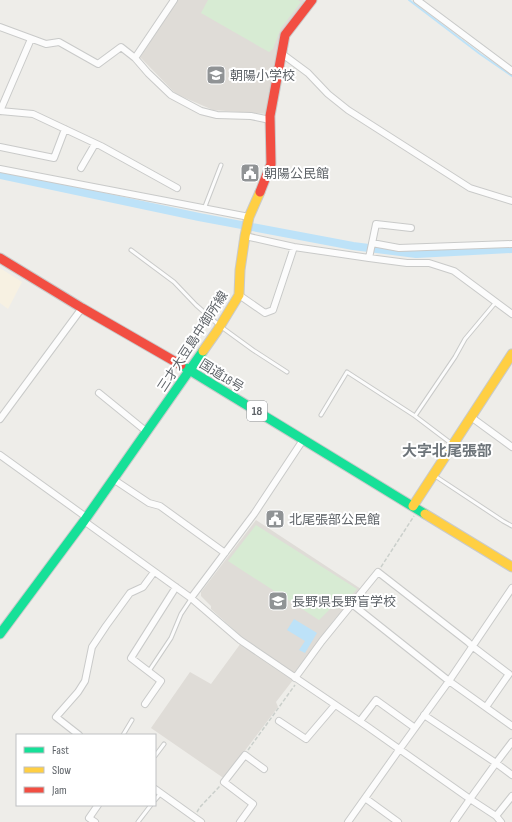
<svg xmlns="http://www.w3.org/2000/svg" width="512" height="822" font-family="'Sofia Sans Condensed','Noto Sans JP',sans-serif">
	<rect width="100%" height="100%" fill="#eeede9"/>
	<path fill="#f7f1e2" d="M0,268L22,282L8,309L0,303Z"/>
	<path fill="#dfdcd7" d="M177,0H303L307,2L283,34L267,114L213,110L176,94L140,57Z
		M256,520L361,589L334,620L294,673L242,637L211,609V606L201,596V592Z
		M241,643L293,680L276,702L278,707L225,777H222L151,728L190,672L211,684Z"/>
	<path fill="#d7ebd3" d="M208,0H298L301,2L281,28L273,49L269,52L201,13Z
		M256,525L357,589L340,608L330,609L319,620L228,561Z"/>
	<path fill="#bde2f8" d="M294,619L317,633L305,653L299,650L305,641L287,630Z"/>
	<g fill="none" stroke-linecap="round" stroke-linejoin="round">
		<path stroke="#bde2f8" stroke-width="2" d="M409,0L480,54L512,76"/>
		<path stroke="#bde2f8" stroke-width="8" d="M0,175L199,217L353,246L416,254L512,249"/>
		<g stroke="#c9cac9" stroke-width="5">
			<path id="lane" d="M204,209L221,165
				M131,250L174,282L196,305L220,326L253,350L287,372
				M321,415L347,372L415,416
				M452,444L415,416L455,357L465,339L496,302
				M435,476L503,521L512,526
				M149,671L171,638L181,614L191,599
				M123,735L132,720
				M155,756L164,744
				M155,800L161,793
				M138,822L151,805"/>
		</g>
		<g stroke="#c9cac9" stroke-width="8">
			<path id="street" d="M417,0L512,71
				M0,27L46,44L59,42L98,64L121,47L135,58L174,0
				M281,53L308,73L328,94L348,110L470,188L512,201
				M135,58L148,73L171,95L201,111L217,115L251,116L270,120
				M0,111L33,114L101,146L177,188
				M0,111L31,39
				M0,147L54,158L65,129
				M81,168L95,144
				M0,169L249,217
				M245,236L294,247L369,258L407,263H429L454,271L512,314
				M372,243L399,248L512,244
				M369,258L376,224L411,228
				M239,295L265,313L273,310L294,247
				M99,393L147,432
				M471,417L512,447
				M0,419L82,308
				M0,455L86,517
				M113,479L149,503L160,506L225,553
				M84,521L191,598L240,640L368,727L470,799L496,763L512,775
				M191,598L254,514L303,440
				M352,604L449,681L512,726
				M295,678L322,641L378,572L468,642L472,646L509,674L486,707
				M145,704L161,681L131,658L176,587
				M424,715L496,763L512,742
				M279,721L306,739L335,705
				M360,721L376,700L415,728
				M79,735L56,717L78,692L85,681L92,647L106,626L130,593L143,587L154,572
				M155,789L201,822
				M365,798L398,822
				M496,816L512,796
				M95,822L89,818L98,805
				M240,822L253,804L224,782L245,755L264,769
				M348,822L399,750L449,681L512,588
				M454,822L470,799L496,816L501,822"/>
		</g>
		<g stroke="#c9caca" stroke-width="11">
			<path id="fast" d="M181,365L425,514
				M0,634L84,521L203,351"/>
		</g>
		<g stroke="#c9caca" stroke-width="11">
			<path id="slow" d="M203,351L217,331L239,295L240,270L245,236L249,217L260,192
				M413,506L512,354
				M425,514L512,567"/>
		</g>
		<g stroke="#c9caca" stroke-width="11">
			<path id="jam" d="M260,192L271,164L270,116L285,35L312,0
				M0,258L82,308L181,365"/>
		</g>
		<path stroke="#cacfcb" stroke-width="1.5" stroke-dasharray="4 2" stroke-linecap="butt" d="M381,567L414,516
			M248,750L295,685
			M197,812L200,807L220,786"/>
		<use href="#lane" stroke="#fcfcfc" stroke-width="3"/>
		<use href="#street" stroke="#fcfcfc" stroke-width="6"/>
		<use href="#fast" stroke="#16e098" stroke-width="9"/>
		<use href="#slow" stroke="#ffcf43" stroke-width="9"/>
		<use href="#jam" stroke="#f24e42" stroke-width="9"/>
	</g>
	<defs>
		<g id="school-square" transform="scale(1)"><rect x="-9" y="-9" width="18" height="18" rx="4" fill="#909395" stroke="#fff"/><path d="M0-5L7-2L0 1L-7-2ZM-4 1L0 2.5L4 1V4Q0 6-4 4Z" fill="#fff"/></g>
		<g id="civic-square" transform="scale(1)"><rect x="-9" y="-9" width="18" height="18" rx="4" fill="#909395" stroke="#fff"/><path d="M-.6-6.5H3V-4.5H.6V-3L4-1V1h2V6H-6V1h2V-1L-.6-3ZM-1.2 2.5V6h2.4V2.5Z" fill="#fff"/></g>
	</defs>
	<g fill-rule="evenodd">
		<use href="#school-square" x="216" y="75"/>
		<use href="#civic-square" x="250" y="173"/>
		<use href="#civic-square" x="275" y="519"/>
		<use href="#school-square" x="278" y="601"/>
	</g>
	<g text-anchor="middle" stroke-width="4" stroke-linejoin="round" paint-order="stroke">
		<rect fill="#fff" stroke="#8e9295" stroke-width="1" x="247" y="401" width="20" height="20" rx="3"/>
		<g font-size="12" font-weight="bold" fill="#5e6368">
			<text x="257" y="415">18</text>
		</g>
		<g font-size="13" fill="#5e6368" stroke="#fff" text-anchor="start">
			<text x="230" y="80">朝陽小学校</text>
			<text x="264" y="178">朝陽公民館</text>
			<text x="289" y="524">北尾張部公民館</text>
			<text x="292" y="606">長野県長野盲学校</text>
		</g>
		<g font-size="13" fill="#5e6368" stroke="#fff">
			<text transform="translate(192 341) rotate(-57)" y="5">三才大豆島中御所線</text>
			<text transform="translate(222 375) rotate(32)" y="5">国道18号</text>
		</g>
		<g font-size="15" font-weight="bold" fill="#6e757a" stroke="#fff">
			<text x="447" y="456">大字北尾張部</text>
		</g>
	</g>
	<rect x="16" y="734" width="140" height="72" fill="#ffffff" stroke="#bfc1c3"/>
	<rect x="24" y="747" width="20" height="6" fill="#16e098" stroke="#bfc1c3"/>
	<text x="52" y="754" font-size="12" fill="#5e6368">Fast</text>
	<rect x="24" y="767" width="20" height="6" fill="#ffcf43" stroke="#bfc1c3"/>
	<text x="52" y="774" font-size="12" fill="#5e6368">Slow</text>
	<rect x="24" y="787" width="20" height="6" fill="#f24e42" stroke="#bfc1c3"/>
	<text x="52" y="794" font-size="12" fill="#5e6368">Jam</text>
</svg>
